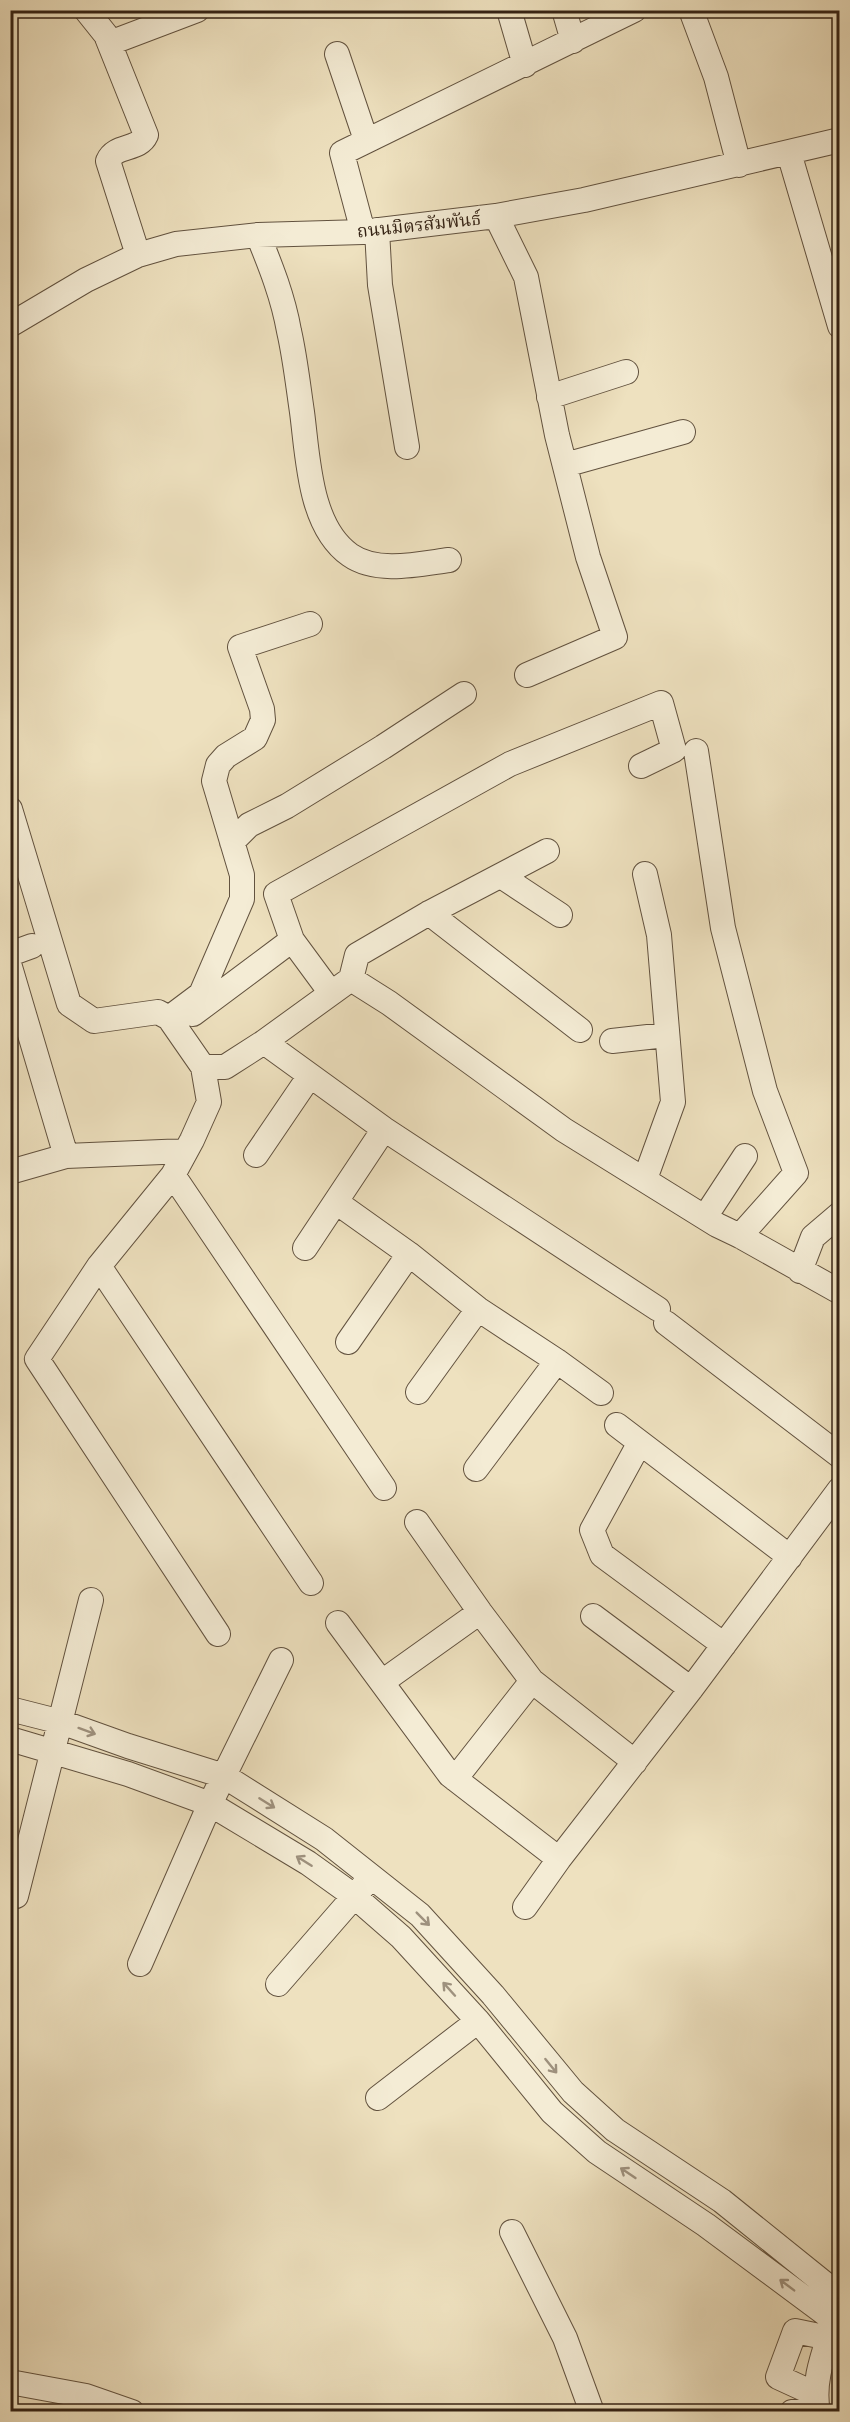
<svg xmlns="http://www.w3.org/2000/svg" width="850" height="2422" font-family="'Sorts Mill Goudy','Noto Serif Thai',serif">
	<rect width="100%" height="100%" fill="#eee1bf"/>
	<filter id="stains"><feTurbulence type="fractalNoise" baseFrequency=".00333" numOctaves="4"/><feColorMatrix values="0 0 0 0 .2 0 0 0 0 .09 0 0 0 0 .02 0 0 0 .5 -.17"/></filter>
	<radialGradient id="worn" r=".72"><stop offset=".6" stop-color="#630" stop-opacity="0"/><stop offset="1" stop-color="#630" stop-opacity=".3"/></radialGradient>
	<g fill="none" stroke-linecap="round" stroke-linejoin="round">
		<g stroke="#62523f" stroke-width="26">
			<path id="minor" d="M86,10L106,35L146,135C139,151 115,144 108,161L138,255
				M509,10L525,65
				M564,10L573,41
				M691,10L716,77L739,165
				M110,43L197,10
				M337,54L366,140
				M789,153L840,326
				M496,216L526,277L557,435L588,557L615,637L527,675
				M377,230L380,285L407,447
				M363,232L342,153L634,10
				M258,235C271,267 283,297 289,331C295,357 298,385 302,412C308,457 309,526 350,555C377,574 419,564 449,560
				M10,325L86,280L138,255L176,244L258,235L363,232L496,216L584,200L840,140
				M549,397L626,372
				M565,465L683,432
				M696,751L723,928L765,1091L796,1173L740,1236
				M10,809L69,1004L94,1021L158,1012L169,1018L203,1067L209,1102L192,1140L173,1175L99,1266L37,1359L218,1634
				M232,842L249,825L287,806L383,747L464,694
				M645,874L659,935L673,1102L645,1179
				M501,876L560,915
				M429,913L580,1030
				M10,954L32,946
				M10,967L66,1156
				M351,979L357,955L429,913L547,851
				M331,993L292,940L276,894L510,764L661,703L674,750L641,766
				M193,1014L292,940
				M169,1018L201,994L242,899V875L214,781L218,765L226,756L255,738L263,720L262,709L240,647L310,624
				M612,1041L666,1035
				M264,1042L384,1129L658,1309
				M203,1067H225L264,1042L351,979L389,1003L564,1130L717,1225L740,1236L840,1292
				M256,1155L309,1077
				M10,1172L66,1156L186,1151
				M173,1175L384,1488
				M336,1202L409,1254L478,1309L557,1361L601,1393
				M705,1217L745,1156
				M305,1248L384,1129
				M99,1266L311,1583
				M800,1271L813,1237L840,1214
				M666,1323L840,1456
				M348,1342L409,1254
				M418,1392L478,1309
				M617,1425L790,1557
				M639,1444L592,1530L602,1555L724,1645
				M476,1469L557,1361
				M417,1522L480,1612L532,1681L635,1762
				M593,1616L691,1689
				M338,1623L450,1775L559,1859
				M382,1682L480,1612
				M10,1709L61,1722L128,1746L224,1776L324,1839L420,1915L493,1995L573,2092L615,2130L722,2201L840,2296
				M10,1739L128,1774L210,1804L308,1863L354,1896L401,1937L478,2021L552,2112L597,2152L706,2225L834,2320
				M455,1779L532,1681
				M16,1896L91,1600
				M525,1907L559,1859L691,1689L840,1489
				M140,1964L210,1804L281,1660
				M278,1984L365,1884
				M378,2098L478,2021
				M512,2232L565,2338L592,2412
				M10,2382L86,2396L132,2412
				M815,2394L778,2377L795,2331L829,2338
				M792,2412L817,2410
				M818,2412C812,2381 824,2353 833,2324"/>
		</g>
		<use href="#minor" stroke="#f4ecd5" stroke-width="24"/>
	</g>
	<defs><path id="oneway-shaft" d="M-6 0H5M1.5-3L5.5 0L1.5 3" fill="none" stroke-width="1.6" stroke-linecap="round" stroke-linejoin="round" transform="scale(1.5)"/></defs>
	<g stroke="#9e917e">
		<use href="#oneway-shaft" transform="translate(87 1731) rotate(20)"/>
		<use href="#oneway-shaft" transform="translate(267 1803) rotate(32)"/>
		<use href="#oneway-shaft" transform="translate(304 1861) rotate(-148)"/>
		<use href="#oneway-shaft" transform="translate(423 1919) rotate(45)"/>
		<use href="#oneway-shaft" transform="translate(449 1989) rotate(-132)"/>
		<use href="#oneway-shaft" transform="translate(551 2066) rotate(51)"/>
		<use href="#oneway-shaft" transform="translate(628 2173) rotate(-146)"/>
		<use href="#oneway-shaft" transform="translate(787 2285) rotate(-143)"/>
	</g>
	<g text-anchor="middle" stroke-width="6" stroke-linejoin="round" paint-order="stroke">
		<g font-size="18" fill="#342214" stroke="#f4ecd5">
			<text transform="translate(419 225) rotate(-6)" y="6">ถนนมิตรสัมพันธ์</text>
		</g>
	</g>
	<rect width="850" height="2422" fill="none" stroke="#eee1bf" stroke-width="36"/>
	<rect x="12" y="12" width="826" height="2398" fill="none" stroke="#342214" stroke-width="3"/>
	<rect x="18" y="18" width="814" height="2386" fill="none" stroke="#342214" stroke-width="1.5"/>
	<rect width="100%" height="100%" filter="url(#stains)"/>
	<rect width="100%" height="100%" fill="url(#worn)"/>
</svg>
